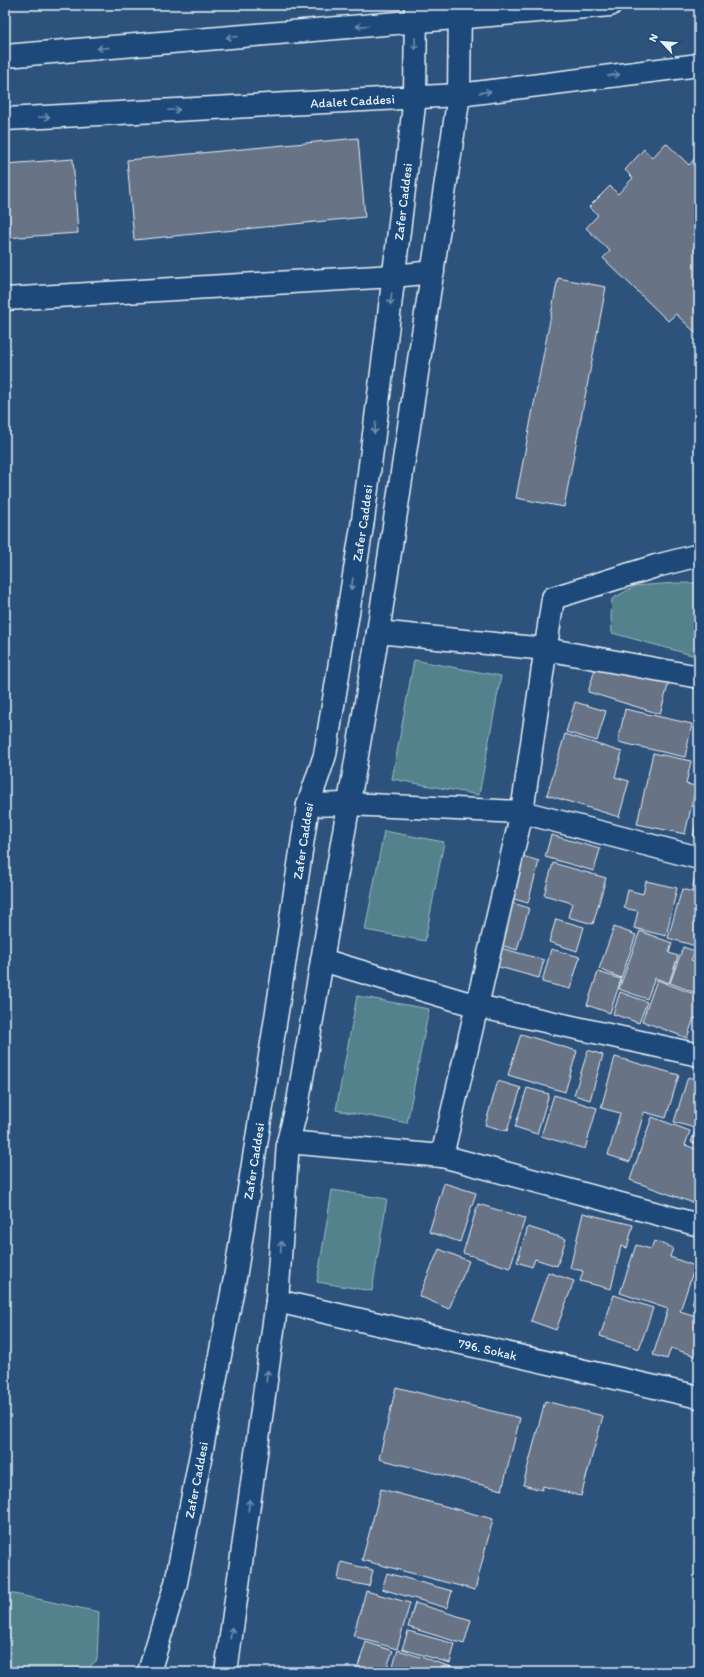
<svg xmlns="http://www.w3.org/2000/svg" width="704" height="1677" font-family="Itim,sans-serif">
	<rect width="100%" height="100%" fill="#2d527c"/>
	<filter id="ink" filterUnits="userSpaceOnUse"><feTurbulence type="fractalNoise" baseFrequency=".025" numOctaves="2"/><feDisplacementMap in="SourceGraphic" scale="8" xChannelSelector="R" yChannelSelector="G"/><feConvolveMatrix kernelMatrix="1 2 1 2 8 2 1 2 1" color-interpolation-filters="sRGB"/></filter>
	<g filter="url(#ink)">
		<path fill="#52828d" stroke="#9dbac2" d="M675,583H699V657L612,633L611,617L612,599L635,586Z
			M414,660L501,676L479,795L392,779Z
			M384,831L444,842L425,941L365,930Z
			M357,996L429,1009L407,1123L336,1110Z
			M332,1190L387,1199L372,1291L317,1282Z
			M5,1592L99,1612L97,1660L84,1672H26L5,1667Z"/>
		<path fill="#677386" stroke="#e8f1f8" d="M358,138L365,217L134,240L127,160Z
			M666,143L689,165L697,156L699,159V336L676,314L668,321L603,258L610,251L586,228L598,215L589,207L610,186L618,194L633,178L625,170L644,149L652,158Z
			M73,159L78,233L5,238V164Z
			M558,278L606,287L564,507L516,498Z
			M598,660L669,682L660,714L588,692Z
			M575,702L606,711L597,741L566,732Z
			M625,709L692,724L685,757L618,742Z
			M565,734L622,752L615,777L629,781L619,817L547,795Z
			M699,734V750H696Z
			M653,753L691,761L686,784L696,786L685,834L637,824Z
			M699,811V838L693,837Z
			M551,835L600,849L594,871L545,857Z
			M519,855L539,861L528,903L507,897Z
			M553,863L606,878L593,924L568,917L572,903L544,895Z
			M695,875L699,876V892L692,891Z
			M646,881L677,888L666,936L634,928L638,911L624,908L628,890L643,894Z
			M682,889L699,894V947L668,938Z
			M506,901L529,908L517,950L494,943Z
			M556,919L584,927L577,951L549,942Z
			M614,927L636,935L621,978L599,969Z
			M640,931L672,943L669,953L678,956L669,983L655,978L647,999L619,989Z
			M497,947L544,960L539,978L492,965Z
			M683,947L695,951L691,960L699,963V994L670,983Z
			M551,949L580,957L570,989L542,982Z
			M598,972L621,979L610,1013L587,1005Z
			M657,980L699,996V1020L694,1018L687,1038L642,1021Z
			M620,992L647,1002L639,1023L613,1014Z
			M521,1034L577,1051L565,1092L508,1075Z
			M588,1050L603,1055L590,1100L574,1095Z
			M615,1057L679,1075L666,1118L644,1112L630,1162L608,1155L620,1113L601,1108Z
			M688,1077L699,1081L698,1129L674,1122Z
			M498,1081L521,1088L507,1131L485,1125Z
			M527,1088L549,1094L537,1134L515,1127Z
			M554,1095L597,1108L585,1149L541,1136Z
			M652,1117L690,1131L685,1145L699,1150V1205L630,1180Z
			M695,1131L699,1132V1145L691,1142Z
			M444,1183L476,1193L460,1242L429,1232Z
			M478,1204L525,1218L510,1268L463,1253Z
			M583,1213L633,1225L627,1248L621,1246L611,1289L580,1281L583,1271L570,1268Z
			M528,1227L566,1239L557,1266L535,1259L532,1267L517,1262Z
			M654,1241L673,1248L670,1257L695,1266L680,1311L699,1317V1357L671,1348L667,1359L653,1355L668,1309L620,1293L636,1245L651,1249Z
			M439,1249L469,1261L449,1309L419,1296Z
			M548,1272L574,1281L556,1330L531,1321Z
			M699,1281V1306L692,1304Z
			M614,1295L653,1308L639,1349L600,1336Z
			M396,1387L520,1418L502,1490L379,1459Z
			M545,1401L603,1416L581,1496L543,1486L542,1490L523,1485Z
			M381,1489L493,1519L475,1590L362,1560Z
			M341,1562L373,1570L369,1586L338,1580Z
			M387,1573L452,1591L447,1608L382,1589Z
			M366,1591L410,1603L397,1649L353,1636Z
			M415,1603L471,1620L464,1644L408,1627Z
			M408,1631L455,1644L450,1663L402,1649Z
			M366,1642L393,1651L385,1672H356Z
			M398,1650L458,1669V1672H391Z"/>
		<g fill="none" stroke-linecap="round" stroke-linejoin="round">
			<g stroke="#e8f1f8" stroke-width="25">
				<g id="minor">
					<path d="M5,299L394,276L433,272"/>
					<path d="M378,632L545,649L699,677"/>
					<path d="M308,805L348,804L522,812L699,858"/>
					<path d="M322,960L477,1006L699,1055"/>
					<path d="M288,1142L442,1156L699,1225"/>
					<path d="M442,1156L522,812L553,598L656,566L699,555"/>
					<path id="s1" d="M277,1301L699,1397"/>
				</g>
			</g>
			<g stroke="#e8f1f8" stroke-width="25">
				<g id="secondary">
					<path d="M5,56L610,5"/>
					<path id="s2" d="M5,119L459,95L699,65"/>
					<path id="s3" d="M149,1672L176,1583L235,1278L278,1005L308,805L325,755L363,520L386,340L415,97L416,5"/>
					<path d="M226,1672L277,1301L288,1142L297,1107L378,632L459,95L460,5"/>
				</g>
			</g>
			<use href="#minor" stroke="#1f4a7a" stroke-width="22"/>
			<use href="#secondary" stroke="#1f4a7a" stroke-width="22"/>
		</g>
		<defs><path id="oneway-shaft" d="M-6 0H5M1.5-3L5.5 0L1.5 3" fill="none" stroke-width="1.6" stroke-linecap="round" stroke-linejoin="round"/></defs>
		<g stroke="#6f8dac">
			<use href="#oneway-shaft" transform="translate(362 26) rotate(175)"/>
			<use href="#oneway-shaft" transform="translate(232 37) rotate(175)"/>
			<use href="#oneway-shaft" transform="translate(415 44) rotate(90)"/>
			<use href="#oneway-shaft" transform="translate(103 48) rotate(175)"/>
			<use href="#oneway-shaft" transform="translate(614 75) rotate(-7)"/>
			<use href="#oneway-shaft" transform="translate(485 92) rotate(-7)"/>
			<use href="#oneway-shaft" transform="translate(174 110) rotate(-3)"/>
			<use href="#oneway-shaft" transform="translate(44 117) rotate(-3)"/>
			<use href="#oneway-shaft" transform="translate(391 299) rotate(97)"/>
			<use href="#oneway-shaft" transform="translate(375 428) rotate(98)"/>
			<use href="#oneway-shaft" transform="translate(352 584) rotate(99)"/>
			<use href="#oneway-shaft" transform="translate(281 1247) rotate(-86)"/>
			<use href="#oneway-shaft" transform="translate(267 1376) rotate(-82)"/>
			<use href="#oneway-shaft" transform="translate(249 1505) rotate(-82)"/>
			<use href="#oneway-shaft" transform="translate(231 1633) rotate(-82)"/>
		</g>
	</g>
	<g text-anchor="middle" stroke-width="3" stroke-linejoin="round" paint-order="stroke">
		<g font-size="13" fill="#e8f1f8" stroke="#1f4a7a">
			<text dy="5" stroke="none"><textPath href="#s2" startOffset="348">Adalet Caddesi</textPath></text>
			<text dy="5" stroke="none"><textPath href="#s3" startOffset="1494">Zafer Caddesi</textPath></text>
			<text dy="5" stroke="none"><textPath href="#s3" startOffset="1170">Zafer Caddesi</textPath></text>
			<text dy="5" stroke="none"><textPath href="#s3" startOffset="846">Zafer Caddesi</textPath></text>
			<text dy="5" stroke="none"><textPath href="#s3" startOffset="522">Zafer Caddesi</textPath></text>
			<text dy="5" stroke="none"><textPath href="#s1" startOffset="216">796. Sokak</textPath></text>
			<text dy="5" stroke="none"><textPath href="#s3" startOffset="198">Zafer Caddesi</textPath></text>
		</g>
	</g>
	<rect width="704" height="1677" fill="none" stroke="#1f4a7a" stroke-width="20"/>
	<rect x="10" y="10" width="684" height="1657" fill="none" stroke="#e8f1f8" stroke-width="1.5" filter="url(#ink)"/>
	<g transform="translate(662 42) rotate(296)" stroke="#1f4a7a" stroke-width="3" paint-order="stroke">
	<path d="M0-3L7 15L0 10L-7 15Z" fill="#e8f1f8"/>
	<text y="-6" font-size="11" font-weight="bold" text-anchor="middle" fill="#e8f1f8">N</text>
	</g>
</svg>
